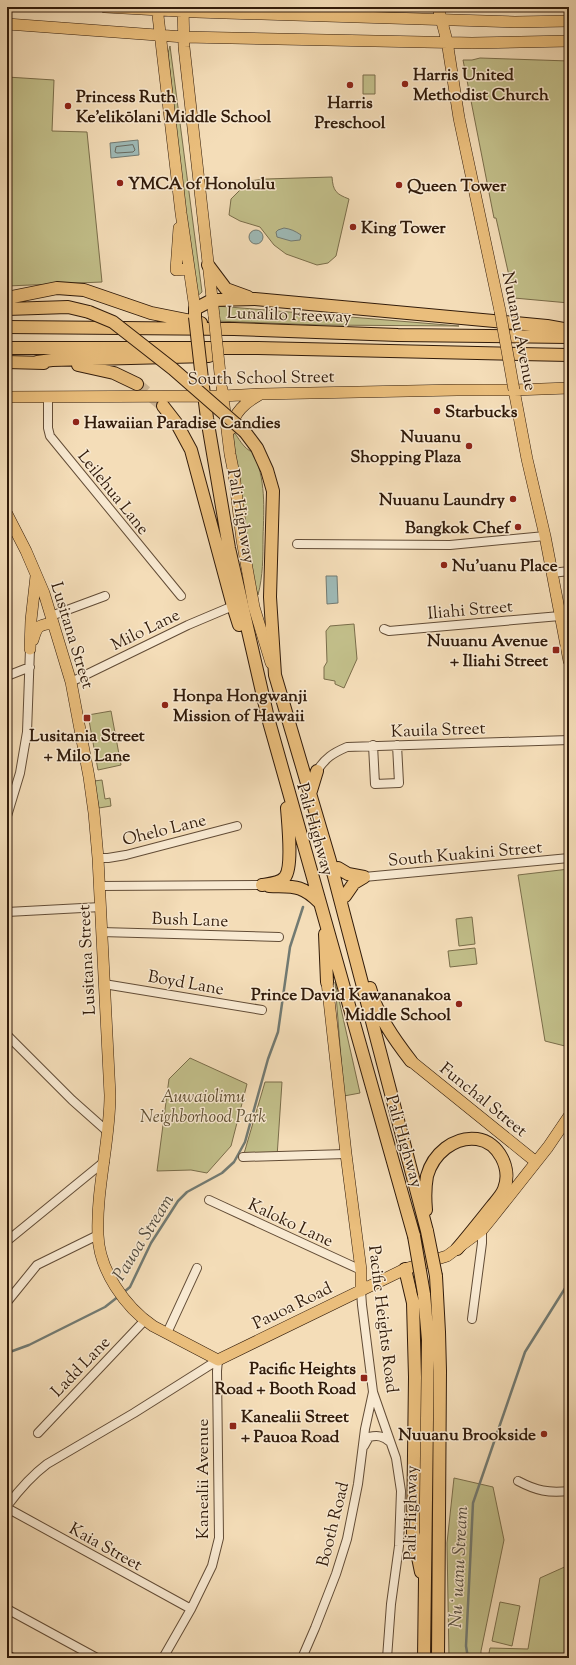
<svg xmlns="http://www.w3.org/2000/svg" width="576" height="1665" font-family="'Sorts Mill Goudy',serif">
	<rect width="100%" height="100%" fill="#f4ddb8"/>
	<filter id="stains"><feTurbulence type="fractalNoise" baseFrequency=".005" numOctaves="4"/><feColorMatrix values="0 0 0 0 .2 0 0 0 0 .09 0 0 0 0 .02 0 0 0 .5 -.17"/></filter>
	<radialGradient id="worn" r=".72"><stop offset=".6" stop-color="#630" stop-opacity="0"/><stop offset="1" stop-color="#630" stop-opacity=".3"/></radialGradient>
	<path fill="#c2bf8a" stroke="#7a6d4a" d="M170,46L202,292L194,299L168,53Z
		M480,58L569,61V303L514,298L496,218H494L463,60H472Z
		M363,75H375V94H363Z
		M7,77L54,80L52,131L87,132L102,282L7,286Z
		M332,177C333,191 336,194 349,199L336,256L328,263L317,265L286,254L274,245L260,227L240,221L229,215L231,199L249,181L265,179Z
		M217,306L459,326L320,325L216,321Z
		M232,429C238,437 244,450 253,452C266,479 264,508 263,537C263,557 263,576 258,595L251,574Z
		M354,624L357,659L344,688L335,684V681L324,679V667L327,662L326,631L330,626Z
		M111,711L121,765L98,770L88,715Z
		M102,780L105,799L110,798L111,806L99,808L94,781Z
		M569,869V1047L545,1041L518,875Z
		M472,917L475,944L459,946L456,919Z
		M475,948L477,964L450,967L448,951Z
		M335,982L360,1093L344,1096Z
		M190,1058L247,1084L231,1146L207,1173L191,1170L157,1171L169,1079Z
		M265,1082H282L277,1157H243Z
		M454,1478L493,1487L504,1540L481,1651V1658H449L447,1543Z
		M569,1565V1658H488L490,1648L528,1649L540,1578Z
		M500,1602L520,1606L512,1646L492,1641Z"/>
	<path fill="#9ebab7" stroke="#727a72" d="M138,140L139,155L111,158L110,143Z
		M284,228C291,229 295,231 301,235L300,240L291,241L277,237L276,232L278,230Z
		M249 237a7 7 0 1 1 14 0a7 7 0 1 1-14 0Z
		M326,576H337L338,603L327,604Z"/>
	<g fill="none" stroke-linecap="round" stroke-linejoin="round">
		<path stroke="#686a60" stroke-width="1" d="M133,145L135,150L133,152L117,153L115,152L116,147Z"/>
		<path stroke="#727a72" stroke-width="2.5" d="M124,1292L130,1287L151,1243L178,1201L187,1192L222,1173L234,1162L245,1142L268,1059L278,1032L290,947L303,907
			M7,1353L29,1345L105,1307L119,1296
			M468,1658L466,1646L473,1503L525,1352L569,1282"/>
		<path stroke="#cdb695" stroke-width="12" stroke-dasharray="12 6" stroke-linecap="butt" d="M137,384L163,406"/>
		<g stroke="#624c36" stroke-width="10">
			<path id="minor" d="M48,397V428L50,436L181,596
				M297,544L450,545L545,536
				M552,573L569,571
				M51,616L105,596
				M384,629L389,631L560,616
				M7,676L30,667
				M71,682L188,625L233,606
				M373,745L375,784L399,783L397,745
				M317,771C325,758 333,753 347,747L569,740
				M7,816L20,773L27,732L30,649
				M98,858H108L126,855L237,826
				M364,877L569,858
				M100,886L262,885
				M7,912L101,907
				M101,932L279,937
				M104,984L262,1010
				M7,1035L72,1100L108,1132
				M243,1157L346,1154
				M209,1200L361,1270
				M7,1241L105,1161
				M361,1291L362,1305L373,1392L396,1458L401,1491L399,1546L391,1604L387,1658
				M7,1302L37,1265L98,1235
				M472,1319L482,1243V1230
				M167,1333L197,1268
				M38,1433L145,1320
				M364,1446L369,1437C378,1435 383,1436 390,1442
				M518,1481C537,1491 548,1493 569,1491
				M7,1506C19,1490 31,1476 47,1464L134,1413L218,1360
				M7,1508L191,1609
				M7,1609L97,1658
				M7,1655L13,1658
				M163,1658L191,1609L212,1566L219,1538L217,1371L218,1360
				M302,1658L315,1628L336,1574L347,1539L358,1484L365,1429L373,1392"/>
		</g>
		<g stroke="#311b0a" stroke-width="12">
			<path id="major" d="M105,7L196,12L515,22L569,21
				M157,7L181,213L195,309
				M183,7L184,47L214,316
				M438,7L447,41L459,118L500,311
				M7,24L184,37L472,43L569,41
				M179,228L176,270L189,269
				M222,389L230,454L234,474L242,540L254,607L271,663
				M514,390L527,459L545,536L569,661
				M7,397L222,396L261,394L457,390H514L569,388
				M231,429C234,412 245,403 259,395
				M7,514L26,551L44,593L71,682L89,777L94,813L98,858L110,1095C110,1141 96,1189 98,1235C99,1270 125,1307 153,1326L218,1360L405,1269L447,1256L482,1230L491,1219L548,1147L569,1116
				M33,640C37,626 38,625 53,623
				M30,649L31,620L36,576
				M327,982L346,1154L361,1270V1291
				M411,1061L536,1162"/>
		</g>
		<g stroke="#311b0a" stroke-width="14">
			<path id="highway" d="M208,265L226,289L248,297
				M7,298L57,288L84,290L151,313L201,323
				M7,309L68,307L89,312
				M195,317V309L212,300L255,299L547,326L569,330
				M7,327L234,329L398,335L569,337
				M7,348H258L569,355
				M7,362L44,363
				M37,362L52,360L209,356
				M78,365L114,373L137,384
				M202,379L207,418L229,548L268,718L414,1236
				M163,406L177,424L191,450L233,606L239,625
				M245,432L257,448L267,470L273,491L270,597L275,675L330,861L427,1231
				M310,794L317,771
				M338,868L348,874L364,877
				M262,885C268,884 281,883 285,877C293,867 288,822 287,808
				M269,886C293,887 301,884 319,902
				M345,896L354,883L364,877
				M325,934L327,982
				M370,988C377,1015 394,1039 411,1061
				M426,1210C425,1199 425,1187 427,1176C433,1154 454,1136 477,1139C499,1142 512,1169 504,1189C502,1195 496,1201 492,1206C480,1221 469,1235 457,1249
				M405,1269L413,1303L415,1377L413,1533L421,1572
				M436,1276L439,1332L440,1371L438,1658
				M424,1294L428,1340L424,1658"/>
		</g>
		<use href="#minor" stroke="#f8e9d1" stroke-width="8"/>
		<use href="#major" stroke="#eabe7c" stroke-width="11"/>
		<use href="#highway" stroke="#eabe7c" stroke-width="12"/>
		<g stroke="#311b0a" stroke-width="12" stroke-linecap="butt">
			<path id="major-bridge" d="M500,311L514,390
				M214,316L221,383"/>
		</g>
		<g stroke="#311b0a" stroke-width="14" stroke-linecap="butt">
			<path id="highway-bridge" d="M89,312L113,322L173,369L245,432
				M195,317L202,379
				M427,1231L436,1276
				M414,1236L424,1294"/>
		</g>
		<use href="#major-bridge" stroke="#eabe7c" stroke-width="11"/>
		<use href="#highway-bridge" stroke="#eabe7c" stroke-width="12"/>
	</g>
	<g fill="#8f2418" stroke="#f8e9d1" stroke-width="1.5">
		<circle cx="405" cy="84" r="4"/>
		<circle cx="350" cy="85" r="4"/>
		<circle cx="68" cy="106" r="4"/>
		<circle cx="120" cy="183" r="4"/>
		<circle cx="399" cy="185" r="4"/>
		<circle cx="353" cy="227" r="4"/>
		<circle cx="437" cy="411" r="4"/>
		<circle cx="76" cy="422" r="4"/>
		<circle cx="469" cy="446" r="4"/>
		<circle cx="513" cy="499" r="4"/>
		<circle cx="518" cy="527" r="4"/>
		<circle cx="444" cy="565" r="4"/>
		<rect x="552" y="646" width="8" height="8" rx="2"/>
		<circle cx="165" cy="705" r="4"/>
		<rect x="83" y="714" width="8" height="8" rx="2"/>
		<circle cx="459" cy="1004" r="4"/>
		<rect x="360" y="1374" width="8" height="8" rx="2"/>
		<rect x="229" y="1422" width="8" height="8" rx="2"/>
		<circle cx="544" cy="1434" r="4"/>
	</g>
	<g text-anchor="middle" stroke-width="3" stroke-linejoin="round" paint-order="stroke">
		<g font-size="17" font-weight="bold" fill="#311b0a" stroke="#f8e9d1" text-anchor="start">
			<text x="413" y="80">Harris United<tspan x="413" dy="20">Methodist Church</tspan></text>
			<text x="76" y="102">Princess Ruth<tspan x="76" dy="20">Ke’elikōlani Middle School</tspan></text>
			<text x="350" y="108" text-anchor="middle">Harris<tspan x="350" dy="20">Preschool</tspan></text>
			<text x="128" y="189">YMCA of Honolulu</text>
			<text x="407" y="191">Queen Tower</text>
			<text x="361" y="233">King Tower</text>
			<text x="445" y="417">Starbucks</text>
			<text x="84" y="428">Hawaiian Paradise Candies</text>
			<text x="461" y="442" text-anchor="end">Nuuanu<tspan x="461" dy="20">Shopping Plaza</tspan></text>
			<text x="505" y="505" text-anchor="end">Nuuanu Laundry</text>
			<text x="510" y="533" text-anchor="end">Bangkok Chef</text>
			<text x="452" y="571">Nu'uanu Place</text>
			<text x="548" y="646" text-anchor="end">Nuuanu Avenue<tspan x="548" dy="20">+ Iliahi Street</tspan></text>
			<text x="173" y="701">Honpa Hongwanji<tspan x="173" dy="20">Mission of Hawaii</tspan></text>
			<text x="87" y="741" text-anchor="middle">Lusitania Street<tspan x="87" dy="20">+ Milo Lane</tspan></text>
			<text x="451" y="1000" text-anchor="end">Prince David Kawananakoa<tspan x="451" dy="20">Middle School</tspan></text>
			<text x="356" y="1374" text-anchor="end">Pacific Heights<tspan x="356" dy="20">Road + Booth Road</tspan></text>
			<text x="241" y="1422">Kanealii Street<tspan x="241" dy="20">+ Pauoa Road</tspan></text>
			<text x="536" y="1440" text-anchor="end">Nuuanu Brookside</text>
		</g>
		<g font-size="17" fill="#311b0a" stroke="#f8e9d1">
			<text transform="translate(289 314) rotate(2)" y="6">Lunalilo Freeway</text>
			<text transform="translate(520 331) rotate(79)" y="6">Nuuanu Avenue</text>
			<text transform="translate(261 377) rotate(-1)" y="6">South School Street</text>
			<text transform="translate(114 492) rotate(51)" y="6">Leilehua Lane</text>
			<text transform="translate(242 516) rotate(80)" y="6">Pali Highway</text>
			<text transform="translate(470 609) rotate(-5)" y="6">Iliahi Street</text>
			<text transform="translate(145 629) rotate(-26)" y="6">Milo Lane</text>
			<text transform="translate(73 635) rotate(73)" y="6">Lusitana Street</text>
			<text transform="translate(438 729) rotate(-2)" y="6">Kauila Street</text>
			<text transform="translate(164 829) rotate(-14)" y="6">Ohelo Lane</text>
			<text transform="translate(316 829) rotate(74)" y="6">Pali Highway</text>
			<text transform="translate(465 853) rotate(-5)" y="6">South Kuakini Street</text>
			<text transform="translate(190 919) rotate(2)" y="6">Bush Lane</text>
			<text transform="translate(86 960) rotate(-93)" y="6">Lusitana Street</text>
			<text transform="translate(186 982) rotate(10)" y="6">Boyd Lane</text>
			<text transform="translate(484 1099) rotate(39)" y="6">Funchal Street</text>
			<text transform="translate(405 1141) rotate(74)" y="6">Pali Highway</text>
			<text transform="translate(291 1222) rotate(25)" y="6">Kaloko Lane</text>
			<text transform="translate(292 1305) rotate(-26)" y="6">Pauoa Road</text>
			<text transform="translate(384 1319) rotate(83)" y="6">Pacific Heights Road</text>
			<text transform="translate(80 1366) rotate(-46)" y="6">Ladd Lane</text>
			<text transform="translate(202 1479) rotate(-90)" y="6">Kanealii Avenue</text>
			<text transform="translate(410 1513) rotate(-89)" y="6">Pali Highway</text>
			<text transform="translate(332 1524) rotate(-76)" y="6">Booth Road</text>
			<text transform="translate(106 1546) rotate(29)" y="6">Kaia Street</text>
		</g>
		<g font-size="17" font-style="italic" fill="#5c4c30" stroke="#f8e9d1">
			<text x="203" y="1102">Auwaiolimu<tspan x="203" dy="20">Neighborhood Park</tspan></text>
		</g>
		<g font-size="18" font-style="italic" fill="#524b3e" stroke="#f8e9d1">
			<text transform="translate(143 1237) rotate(-58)" y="6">Pauoa Stream</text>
			<text transform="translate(458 1567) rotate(-87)" y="6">Nuʻuanu Stream</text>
		</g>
	</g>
	<rect width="576" height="1665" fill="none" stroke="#f4ddb8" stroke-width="24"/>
	<rect x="8" y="8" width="560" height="1649" fill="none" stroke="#311b0a" stroke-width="2"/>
	<rect x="12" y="12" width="552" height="1641" fill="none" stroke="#311b0a"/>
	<rect width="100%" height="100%" filter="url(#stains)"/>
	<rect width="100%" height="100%" fill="url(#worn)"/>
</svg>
